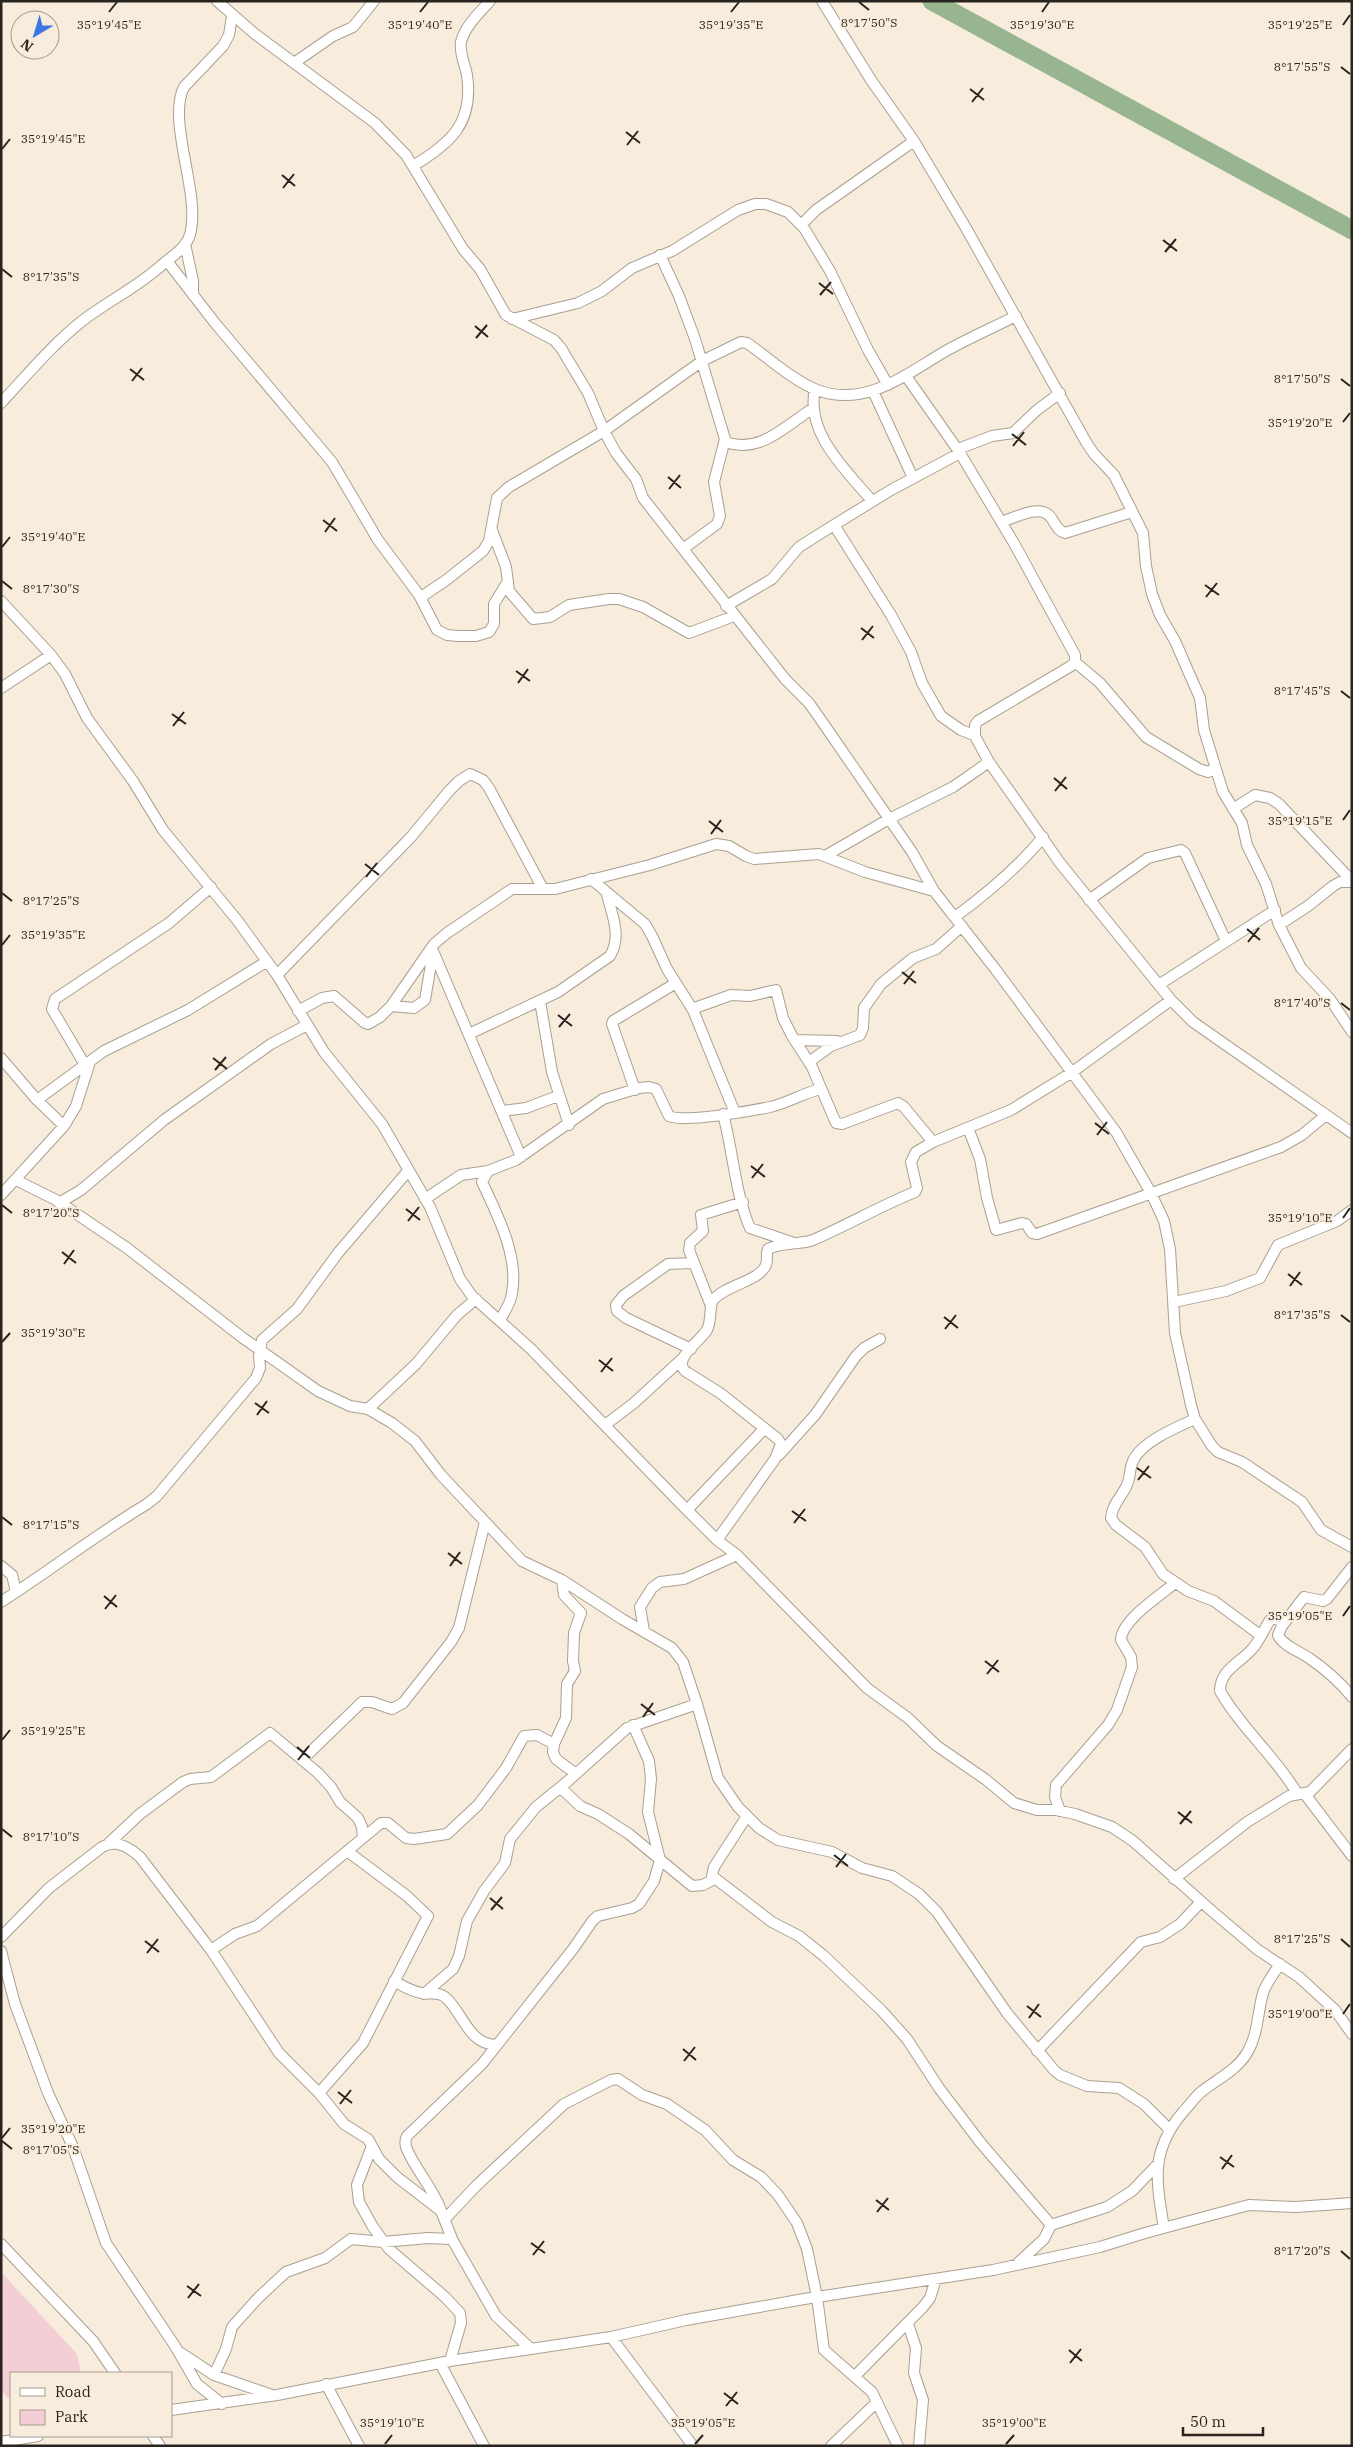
<svg xmlns="http://www.w3.org/2000/svg" width="1353" height="2447" font-family="'IBM Plex Serif',serif">
	<rect width="100%" height="100%" fill="#f8ecdd"/>
	<path fill="#f4ced6" d="M1,2272L77,2354L81,2373H11V2401L1,2390Z"/>
	<g fill="none" stroke-linecap="round" stroke-linejoin="round">
		<path stroke="#97b68f" stroke-width="19" d="M932,1L1352,230"/>
		<g stroke="#aa9f91" stroke-width="12">
			<path id="minor" d="M217,1L255,34L375,123L406,155L463,249L480,269L506,315L554,340L561,348L588,393L604,431L616,453L636,479L643,498L785,679L809,703L823,723L912,852L934,891L996,970L1116,1132L1151,1193L1164,1221L1170,1249L1175,1333L1191,1405L1195,1419L1212,1446L1218,1452L1242,1462L1302,1502L1321,1530L1352,1547
				M822,1L871,80L914,141L966,228L1086,442L1094,454L1114,475L1143,533L1146,566L1152,594L1160,615L1175,641L1196,689L1200,698L1204,730L1223,792L1242,823L1247,845L1266,884L1279,925L1301,968L1330,999L1352,1032
				M294,63L333,36L353,27L374,1
				M413,166C451,143 474,123 467,75C465,65 459,52 461,42C465,26 479,13 490,1
				M801,225L816,210L914,141
				M185,244L193,281V295
				M660,255L679,296L695,339L725,439L714,482L720,516L717,524L683,549
				M167,261L215,323L332,462L378,540L419,595L437,630L447,635L458,636H476L489,632L494,624V604L508,581
				M512,319L578,303L602,291L632,268L672,251L738,210L755,204H766L788,212L804,228L830,271L868,350L888,385
				M906,376L960,453L1015,545L1075,655V662L1071,666L978,721L975,725V736L989,762L1060,863L1171,1000L1193,1022L1352,1133
				M815,389C805,433 846,470 872,501
				M873,391L913,478
				M1,403C27,375 52,345 82,321C108,301 138,287 163,264C174,255 189,246 191,230C199,190 167,120 184,87L223,46L229,35L232,16
				M725,442C760,454 784,427 812,409
				M958,449L992,436L1013,433L1037,410L1060,393
				M1001,522C1015,518 1042,502 1052,519C1056,525 1058,531 1065,533L1132,512
				M834,525L891,615L911,652L922,683L941,716L961,730L974,735
				M492,530L506,567L509,591L533,619L550,617L569,605L609,599H619L643,607L689,633L734,616
				M421,597L445,581L483,551L489,541L497,498L509,487L604,431L702,361L741,342L747,343C769,358 792,380 817,390C865,408 905,375 944,352C967,339 992,328 1016,316
				M1,601L51,655L65,674L87,718L133,781L163,830L237,920L277,975L324,1052L382,1124L430,1207L460,1279L472,1296L531,1349L681,1504L717,1540L737,1555L867,1688L908,1718L937,1746L985,1779L1014,1803L1037,1810H1056L1075,1814L1112,1827L1133,1841L1213,1912L1258,1950L1299,1977L1335,2010L1352,2034
				M726,606L772,579L799,547L834,525L891,490L960,453
				M1075,662L1100,683L1146,737L1199,769L1208,772L1216,769
				M1,688L51,655
				M1233,809L1255,795L1270,798L1279,804L1352,881
				M825,856L889,819L953,787L989,762
				M591,879L645,924L652,936L667,969L693,1010L735,1113
				M1089,900L1148,858L1181,850L1185,853L1226,941
				M955,917C986,894 1018,868 1043,837
				M1279,925L1308,906L1333,886L1340,882H1352
				M433,951L521,1157
				M277,975L411,837L449,791L459,781L470,774L483,780L489,788L543,889
				M1160,984L1275,910
				M540,1001L552,1072L569,1125
				M391,1006L414,1008L425,1000L433,952
				M692,1009L731,995L750,996L776,990L783,1018L792,1036L812,1067L836,1123L842,1124L898,1103L904,1107L933,1142
				M298,1011L322,998L334,996L365,1023L368,1024L380,1017L391,1006L434,944L447,933L512,889H555L650,865L716,844L729,846L746,856L754,859L819,854L865,872L934,891
				M469,1034L558,992L610,956C622,936 612,915 607,894
				M795,1040L837,1041
				M1,1058L37,1100L64,1126
				M809,1062L831,1046L860,1035L863,1028L864,1008L881,984L913,958L936,949L962,926
				M85,1065L52,1009L55,999L169,923L211,887
				M635,1090L612,1024L613,1021L676,983
				M37,1100L104,1051L188,1010L266,962
				M502,1111L526,1108L558,1096
				M723,1114C733,1151 735,1193 750,1228L794,1243
				M968,1128L980,1159L987,1198L996,1230L1022,1223L1026,1224L1032,1233L1037,1234L1281,1147L1302,1135L1326,1115
				M16,1180L56,1200L127,1248L243,1338L318,1391L350,1406L368,1409L392,1423L415,1441L441,1475L522,1561L562,1580L622,1619L672,1648L683,1662L697,1704L718,1778L738,1807L759,1828L778,1840L832,1852L862,1868L892,1876L919,1894L937,1912L1007,2013L1054,2070L1060,2075L1087,2086L1119,2088L1144,2104L1169,2129
				M1,1195L64,1126L76,1106L90,1062
				M425,1199L461,1175L488,1171
				M59,1203L81,1190L164,1120L271,1044L307,1025
				M1174,1302L1226,1291L1260,1278L1278,1245L1337,1221L1352,1210
				M711,1306L689,1250L690,1243L703,1231L701,1215L743,1202
				M500,1320C505,1311 511,1303 512,1293C519,1256 497,1214 482,1182L488,1171L516,1160L603,1099L639,1088L649,1087L656,1089L669,1116C683,1123 751,1111 770,1107C788,1103 803,1093 821,1089
				M691,1349L626,1318L617,1311L616,1305L623,1296L668,1264L694,1263
				M368,1409L416,1364L457,1315L476,1299
				M1195,1419C1177,1427 1141,1442 1133,1461C1129,1469 1131,1478 1126,1487C1121,1497 1112,1505 1111,1518L1116,1525L1145,1547L1163,1574L1188,1591L1214,1601L1260,1635
				M605,1425L634,1403L682,1359
				M779,1455L815,1415L856,1356L864,1348L880,1339
				M687,1510L764,1429
				M717,1540L775,1459L781,1444L778,1439L720,1393L685,1371L682,1367C679,1354 700,1341 707,1330C712,1320 709,1306 713,1300C726,1285 756,1282 765,1267C769,1261 765,1255 768,1249C782,1242 799,1245 813,1240C848,1225 880,1206 915,1192L917,1188L911,1162L916,1152L933,1142L1011,1110L1071,1073L1171,1000
				M1,1566L12,1575L16,1592
				M1352,1567L1327,1599L1323,1601L1304,1597L1282,1626L1278,1635C1283,1646 1299,1651 1309,1658C1325,1669 1340,1682 1352,1697
				M562,1580L564,1595L581,1613L574,1633L573,1661L575,1671L567,1684L566,1718L554,1744L553,1752L556,1759L576,1774
				M1,1602C51,1570 97,1534 147,1504L157,1496L256,1378L260,1368L259,1356L262,1340L297,1309L338,1253L408,1171
				M1284,1623L1274,1618L1270,1620C1264,1629 1260,1640 1253,1648C1242,1662 1220,1669 1220,1691C1241,1728 1275,1756 1297,1793
				M644,1631L640,1607L652,1588L660,1582L684,1579L737,1555
				M302,1760L362,1702H372L392,1709L403,1703L451,1642L459,1628L485,1522
				M561,1788L580,1806L598,1814L629,1834L692,1886L703,1885L714,1879
				M1304,1793L1352,1856
				M1060,1811L1055,1797L1056,1785L1108,1725L1117,1710L1132,1667L1131,1657L1121,1640C1121,1620 1160,1596 1175,1583
				M747,1816L714,1867L712,1876L772,1922L799,1936L824,1956L882,2011L907,2039L939,2088L980,2142L1051,2225
				M109,1843L140,1814L183,1782L190,1779L211,1777L270,1733L318,1773L331,1787L340,1802L358,1818L362,1827L363,1838
				M1174,1879L1247,1822L1289,1796L1310,1792L1352,1749
				M1,1937L49,1888L102,1847C116,1839 129,1847 140,1857L211,1950L279,2053L319,2093L344,2124L368,2139L379,2159L397,2177L441,2211L453,2241L496,2316L531,2349
				M211,1950L235,1934L257,1926L381,1823H388L406,1838L414,1839L447,1834L478,1805L506,1768L524,1736L537,1735L554,1744
				M1,1951L15,2004L48,2093L73,2147L106,2243L175,2346L197,2384L222,2404
				M394,1981C403,1986 412,1992 422,1993C431,1995 437,1991 445,1997C463,2012 468,2045 497,2045
				M424,1994L453,1969L459,1956L467,1921L484,1891L505,1863L510,1839L536,1807L568,1781L627,1728L697,1704
				M1037,2051L1141,1942L1160,1937L1180,1924L1201,1902
				M319,2093L363,2043L428,1916L407,1896L347,1851
				M372,2146L357,2185L359,2202L373,2227L389,2249L445,2297L460,2313L461,2323L450,2361
				M441,2210C432,2186 414,2168 406,2147C405,2143 405,2140 407,2136L482,2064L573,1949L593,1920L598,1916L632,1908L639,1904L654,1881L660,1860L648,1812L651,1779L649,1761L633,1725
				M445,2219L476,2186L564,2104L611,2080L618,2079L642,2095L667,2104L705,2130L733,2160L761,2177L778,2195L797,2223L807,2249L817,2297L824,2350L872,2392L898,2446
				M1164,2228C1156,2180 1150,2151 1183,2112C1189,2106 1194,2098 1201,2092C1217,2079 1236,2071 1247,2053C1259,2033 1257,2011 1264,1990C1268,1981 1274,1973 1280,1964
				M1,2244L93,2341L115,2373
				M1019,2262L1044,2239L1051,2225L1107,2207L1132,2191L1158,2164
				M908,2324L916,2348L914,2373L923,2400L919,2446
				M611,2337L693,2446
				M181,2353L214,2375L272,2395
				M440,2363L484,2446
				M214,2375L226,2349L232,2327L258,2298L286,2272L325,2258L351,2239L383,2242L428,2238L452,2239
				M855,2376L923,2307L930,2298L936,2279
				M326,2384L359,2446
				M171,2410L277,2395L450,2361L611,2337L686,2320L804,2299L993,2270L1100,2247L1145,2233L1249,2205L1296,2207L1352,2203
				M153,2436L160,2446
				M1,2442L38,2436
				M831,2446L877,2402"/>
		</g>
		<use href="#minor" stroke="#fff" stroke-width="10"/>
	</g>
	<path fill="none" stroke="#29241f" stroke-width="2" d="M859,2L869,10M109,12L117,2M420,12L428,2M731,12L739,2M1042,12L1049,2M1343,25L1350,15M1341,67L1350,74M970,89L984,100M972,102L983,88M626,132L640,143M627,145L638,131M2,149L10,139M282,175L295,186M283,188L294,174M1163,240L1177,251M1165,252L1176,239M2,269L12,277M819,283L833,294M820,295L831,282M475,326L488,337M476,338L487,325M130,369L144,380M1341,379L1350,386M132,381L142,368M1343,422L1350,413M1012,434L1026,445M1013,446L1024,432M668,477L681,488M669,489L680,475M323,520L337,531M325,532L335,518M2,547L10,537M2,581L12,589M1205,585L1219,595M1206,597L1217,583M861,628L874,638M862,640L873,626M516,671L530,681M518,683L528,669M1341,691L1350,698M172,714L186,724M173,726L184,712M1054,778L1067,789M1055,791L1066,777M1343,820L1350,810M709,821L723,832M711,834L721,820M365,864L379,875M366,877L377,863M2,893L12,901M1247,929L1260,940M1248,942L1259,928M2,945L10,935M902,972L916,983M904,984L914,971M1341,1003L1350,1010M558,1015L572,1026M559,1027L570,1014M213,1058L227,1069M215,1070L226,1057M1095,1123L1109,1134M1097,1135L1107,1122M751,1166L765,1177M752,1178L763,1164M2,1205L12,1213M406,1209L420,1220M1343,1218L1350,1208M408,1221L419,1207M62,1252L76,1263M64,1264L74,1250M1288,1274L1302,1285M1290,1286L1300,1272M1341,1315L1350,1322M944,1317L958,1328M945,1329L956,1315M2,1342L10,1333M599,1360L613,1371M601,1372L612,1358M255,1403L269,1413M257,1415L267,1401M1137,1468L1151,1478M1138,1480L1149,1466M792,1511L806,1521M2,1517L12,1525M794,1523L805,1509M448,1553L462,1564M450,1566L460,1552M104,1596L117,1607M105,1609L116,1595M1343,1616L1350,1606M985,1661L999,1672M987,1674L998,1660M641,1704L655,1715M643,1717L653,1703M2,1740L10,1730M297,1747L310,1758M298,1760L309,1746M1178,1812L1192,1823M1180,1824L1191,1811M2,1829L12,1837M834,1855L848,1866M836,1867L846,1854M490,1898L503,1909M491,1910L502,1897M1341,1939L1350,1947M145,1941L159,1952M147,1953L158,1939M1027,2006L1041,2017M1343,2014L1350,2004M1029,2018L1039,2004M683,2049L696,2060M684,2061L695,2047M338,2092L352,2103M340,2104L351,2090M2,2138L10,2128M2,2141L12,2149M1220,2157L1234,2167M1222,2169L1232,2155M876,2200L889,2210M877,2212L888,2198M531,2243L545,2253M1341,2251L1350,2259M533,2255L544,2241M187,2286L201,2296M188,2298L199,2284M1069,2350L1082,2361M1070,2363L1081,2349M724,2393L738,2404M726,2406L737,2392M385,2444L392,2435M695,2444L703,2435M1006,2444L1014,2435"/>
	<g font-size="12" text-anchor="middle" fill="#29241f" stroke="#f8ecdd" stroke-width="4" stroke-linejoin="round" paint-order="stroke">
		<text x="869" y="27">8°17'50"S</text>
		<text x="1300" y="29">35°19'25"E</text>
		<text x="109" y="29">35°19'45"E</text>
		<text x="420" y="29">35°19'40"E</text>
		<text x="731" y="29">35°19'35"E</text>
		<text x="1042" y="29">35°19'30"E</text>
		<text x="1302" y="71">8°17'55"S</text>
		<text x="53" y="143">35°19'45"E</text>
		<text x="51" y="281">8°17'35"S</text>
		<text x="1302" y="383">8°17'50"S</text>
		<text x="1300" y="427">35°19'20"E</text>
		<text x="53" y="541">35°19'40"E</text>
		<text x="51" y="593">8°17'30"S</text>
		<text x="1302" y="695">8°17'45"S</text>
		<text x="1300" y="825">35°19'15"E</text>
		<text x="51" y="905">8°17'25"S</text>
		<text x="53" y="939">35°19'35"E</text>
		<text x="1302" y="1007">8°17'40"S</text>
		<text x="51" y="1217">8°17'20"S</text>
		<text x="1300" y="1222">35°19'10"E</text>
		<text x="1302" y="1319">8°17'35"S</text>
		<text x="53" y="1337">35°19'30"E</text>
		<text x="51" y="1529">8°17'15"S</text>
		<text x="1300" y="1620">35°19'05"E</text>
		<text x="53" y="1735">35°19'25"E</text>
		<text x="51" y="1841">8°17'10"S</text>
		<text x="1302" y="1943">8°17'25"S</text>
		<text x="1300" y="2018">35°19'00"E</text>
		<text x="53" y="2133">35°19'20"E</text>
		<text x="51" y="2154">8°17'05"S</text>
		<text x="1302" y="2255">8°17'20"S</text>
		<text x="392" y="2427">35°19'10"E</text>
		<text x="703" y="2427">35°19'05"E</text>
		<text x="1014" y="2427">35°19'00"E</text>
	</g>
	<rect width="1353" height="2447" fill="none" stroke="#29241f" stroke-width="5"/>
	<rect x="10" y="2372" width="162" height="65" fill="#f8ecdd" stroke="#a59c91"/>
	<rect x="20" y="2388" width="25" height="8" fill="#ffffff" stroke="#a59c91"/>
	<text x="55" y="2397" font-size="15" fill="#29241f">Road</text>
	<rect x="20" y="2410" width="25" height="15" fill="#f4ced6" stroke="#a59c91"/>
	<text x="55" y="2422" font-size="15" fill="#29241f">Park</text>
	<g transform="translate(35 35) rotate(218)"><circle r="24" fill="#f8ecdd" stroke="#a59c91"/>
	<path d="M0-4L9 19L0 12L-9 19Z" fill="#3d75e4"/>
	<text y="-8" font-size="14" font-weight="bold" text-anchor="middle" fill="#29241f">N</text>
	</g>
	<path d="M1183 2427v8h80v-8" fill="none" stroke="#29241f" stroke-width="2.5"/>
	<text x="1190" y="2427" font-size="15" fill="#29241f" stroke="#f8ecdd" stroke-width="4" paint-order="stroke">50 m</text>
</svg>
